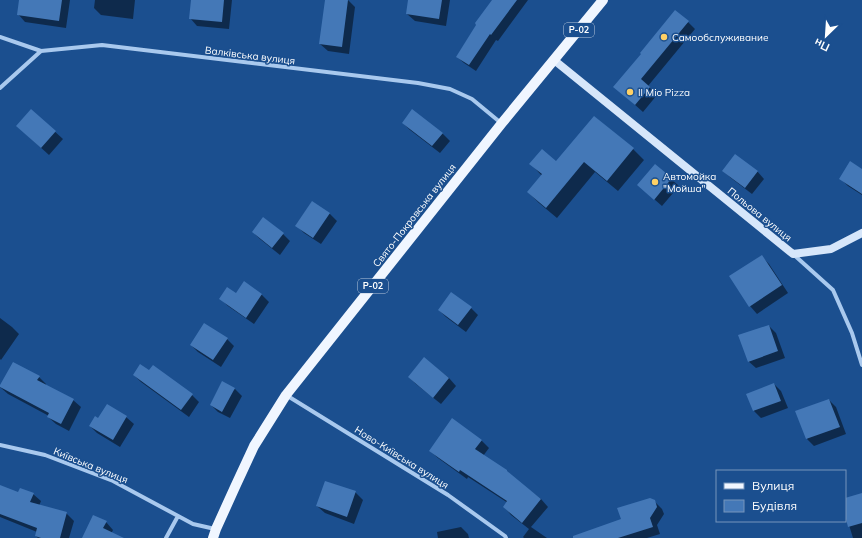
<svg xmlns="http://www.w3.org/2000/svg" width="862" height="538" font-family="Mulish,sans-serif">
	<rect width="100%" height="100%" fill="#1b4f8f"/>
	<path fill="#0007" d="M20,0H70L66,28L25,22L18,14Z
		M95,0H135L133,19L101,15L94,8Z
		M192,0H232L229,29L197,26L190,18Z
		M326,0H348L355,7L349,54L328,51L320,44Z
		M409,0H450L446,26L415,21L407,14Z
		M493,0H528L498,41L496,40L476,71L464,63L457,57Z
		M688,22L695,29L648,86L657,95L643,112L615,87Z
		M31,110L63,139L49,155L17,126Z
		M594,117L633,149L644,160L618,191L595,172L557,218L539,203L528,192L542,176L531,164L556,163Z
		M403,123L442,133L450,141L440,153L410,130Z
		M655,165L679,186L662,206L646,192Z
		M862,170V195L848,186L841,179Z
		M723,171H757L764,179L752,194L731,178Z
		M312,202L330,214L337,221L321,244L304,233L296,225Z
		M263,219L283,234L290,241L280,255L260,239L253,232Z
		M761,256L769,264L788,293L757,314L750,306L731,277Z
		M244,283L262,295L269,302L254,324L228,306L221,299L236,294Z
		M471,308L478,315L466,332L446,317L439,310Z
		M0,318L12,327L19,334L1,360L0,359Z
		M769,326L776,333L785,358L756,368L748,361Z
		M227,339L234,346L221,367L198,352L191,345Z
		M424,358L449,378L456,386L441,404L416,384L409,377Z
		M134,375L192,395L199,402L189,417L141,382Z
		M39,377L46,384V386L73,400L81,407L69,431L56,424L48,417L49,416L8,394L0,387Z
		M774,384L781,391L788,408L761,418L754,411L748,394Z
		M235,389L242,396L230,418L218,412L211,405Z
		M829,400L836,407L846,434L814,446L807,439Z
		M126,417L134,424L120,447L97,433L90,426L99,419Z
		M481,440L489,448L483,456L512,477L541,499L548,507L531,527L547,538H524L523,537L529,529L511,515L504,507L508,503L468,477L467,479L438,458L430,451Z
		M0,486L19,494H33L41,501L39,506L66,513L74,521L69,538H38L36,536L37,532L0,517Z
		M355,492L363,500L354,524L325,513L317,506Z
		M862,494V538H853L845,512V499Z
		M654,501L662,509L664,514L657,525L660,534L647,538H596Z
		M106,522L113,530L111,534L115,538H83Z
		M461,527L468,534L469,538H438L437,532Z"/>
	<path fill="#4478b7" d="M19,0H62L59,21L17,15Z
		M191,0H224L222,22L189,19Z
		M325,0H348L342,47L319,44Z
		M408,0H442L439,19L406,14Z
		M492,0H517L491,35L490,34L469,65L456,57L476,25L475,23Z
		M675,10L689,21L641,79L650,87L635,105L613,87L641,54L640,53Z
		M31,109L56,131L41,148L16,126Z
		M412,109L443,133L432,146L402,123Z
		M594,116L634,148L607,181L584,162L546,208L527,192L542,174L529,164L542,149L556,161Z
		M735,154L758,171L745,188L722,171Z
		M850,161L862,169V194L839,179Z
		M655,164L672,178L654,200L637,185Z
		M312,201L330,213L313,238L295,226Z
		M263,217L284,233L272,248L252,232Z
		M762,255L782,285L749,307L729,276Z
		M244,281L262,294L246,318L219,299L227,287L236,293Z
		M451,292L472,307L458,325L438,310Z
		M204,323L228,338L213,360L190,345Z
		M769,325L778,351L748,362L738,335Z
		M424,357L449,378L433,398L408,377Z
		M13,362L40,376L37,380L74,399L61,424L47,417L49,413L0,387V385Z
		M140,364L149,370L153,365L193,394L181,410L133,375Z
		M222,381L235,388L222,412L210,405Z
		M774,383L781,401L753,411L746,394Z
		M829,399L840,427L806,439L795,411Z
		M107,404L127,416L113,440L89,426L95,416L98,418Z
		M452,418L482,440L475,449L507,470V471L541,499L522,523L503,507L507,501L460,470L459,472L429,451Z
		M325,481L356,491L347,517L316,506Z
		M0,485L18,492L20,488L34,493L30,502L67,512L60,538H41L35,536L37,528L0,514Z
		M862,493V523L848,527L845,515V498Z
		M650,498L655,500L657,507L650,518L653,527L618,538H573V536L621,519L617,508Z
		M93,515L107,521L103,528L124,538H82Z"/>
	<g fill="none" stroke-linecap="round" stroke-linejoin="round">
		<path stroke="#a9c9ee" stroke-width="4" d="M0,37L41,51
			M0,88L41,51L102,45L418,83L450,89L472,99L501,123
			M793,254L833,290L852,333L862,365
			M286,395L448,495L505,536L506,538
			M0,445L45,455L113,481L193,524L215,529
			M166,538L178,516"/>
		<path stroke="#d6e6fa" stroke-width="8" d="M554,60L793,254L831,249L862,233"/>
		<path stroke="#f0f6ff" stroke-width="10" d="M213,538L216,529L235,487L254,446L286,395L502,123L603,0"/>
	</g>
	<g fill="#ffd166" stroke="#1b4f8f" stroke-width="1.5">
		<circle cx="664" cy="37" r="4"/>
		<circle cx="630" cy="92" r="4"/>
		<circle cx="655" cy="182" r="4"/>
	</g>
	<g text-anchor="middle" stroke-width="3" stroke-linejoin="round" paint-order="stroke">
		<g fill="#1b4f8f" stroke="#bbcadd" stroke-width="1">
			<rect x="564" y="23" width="30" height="14" rx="3"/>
			<rect x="358" y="279" width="30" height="14" rx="3"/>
		</g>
		<g font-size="9" font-weight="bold" fill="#fff">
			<text x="579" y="33">Р-02</text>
			<text x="373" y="289">Р-02</text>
		</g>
		<g font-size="10" fill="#fff" stroke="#1b4f8f" text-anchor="start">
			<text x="672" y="41">Самообслуживание</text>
			<text x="638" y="96">Il Mio Pizza</text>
			<text x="663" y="180">Автомойка<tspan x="663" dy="12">"Мойша"</tspan></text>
		</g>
		<g font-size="10" fill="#fff" stroke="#1b4f8f">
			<text transform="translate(250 55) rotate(7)" y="4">Валківська вулиця</text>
			<text transform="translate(760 214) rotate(39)" y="4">Польова вулиця</text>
			<text transform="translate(414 215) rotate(-52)" y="4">Свято-Покровська вулиця</text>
			<text transform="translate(402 457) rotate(32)" y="4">Ново-Київська вулиця</text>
			<text transform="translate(91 465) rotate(22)" y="4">Київська вулиця</text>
		</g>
	</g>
	<rect x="716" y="470" width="130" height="52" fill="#1b4f8f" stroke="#7695bc"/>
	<rect x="724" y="483" width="20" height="6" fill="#f0f6ff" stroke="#7695bc"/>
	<text x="752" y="490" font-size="12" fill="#ffffff">Вулиця</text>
	<rect x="724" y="500" width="20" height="12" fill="#4478b7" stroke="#7695bc"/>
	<text x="752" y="510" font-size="12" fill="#ffffff">Будівля</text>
	<g transform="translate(826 36) rotate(205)" stroke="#1b4f8f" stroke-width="3" paint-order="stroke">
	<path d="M0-3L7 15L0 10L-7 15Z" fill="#ffffff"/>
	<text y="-6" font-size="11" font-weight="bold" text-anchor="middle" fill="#ffffff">Пн</text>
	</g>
</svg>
